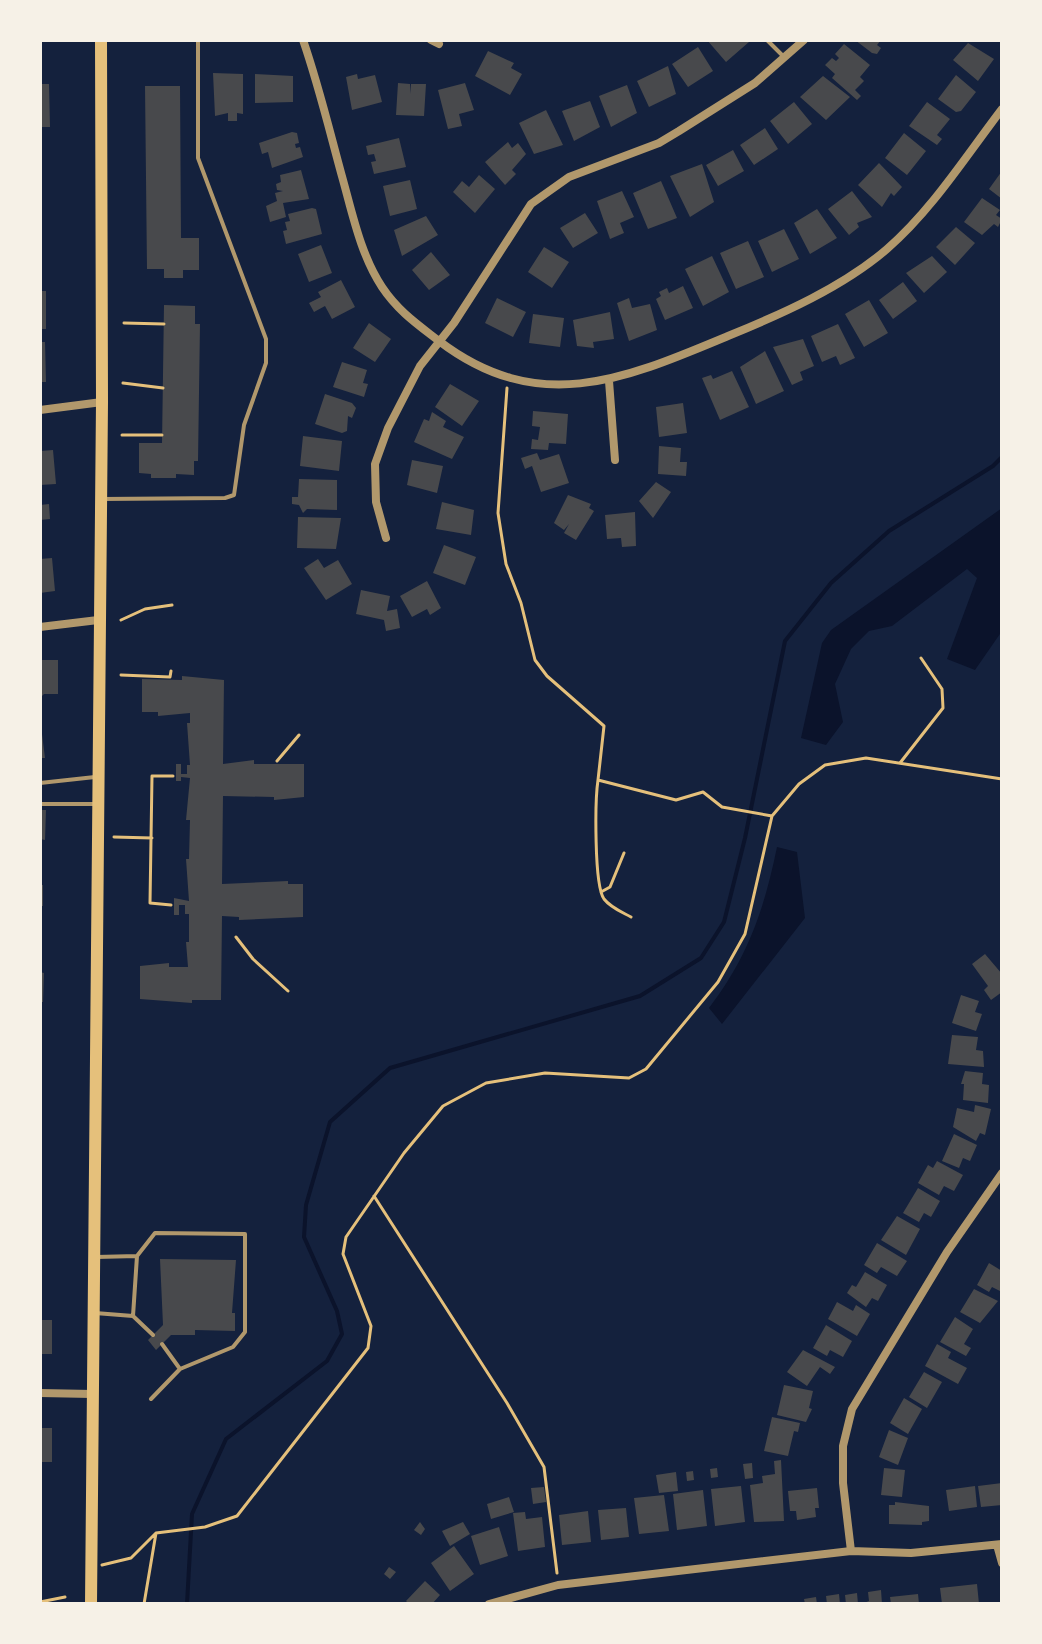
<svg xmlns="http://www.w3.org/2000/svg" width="1042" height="1644" font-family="'Asap Condensed',sans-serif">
	<rect width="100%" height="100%" fill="#14213d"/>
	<path fill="#0b132b" d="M1002,508V631L975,670L947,659L977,578L967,569L892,626L869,631L851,649L835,684L843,722L826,745L801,738L822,643L831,630Z
		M777,847L797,852L805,918L722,1024L709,1008C748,957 764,910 777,847Z"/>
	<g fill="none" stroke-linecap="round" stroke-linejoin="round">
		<path stroke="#0b132b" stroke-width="4" d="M187,1604L192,1514L226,1439L327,1361L342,1334L337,1311L304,1237L306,1205L330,1122L390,1068L640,996L701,958L724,922L745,838L785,641L831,583L889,531L993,466L1002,457"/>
	</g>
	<path fill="#48494c" d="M707,40H747L749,42L726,62Z
		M855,40H881L877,45L881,48L877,54L872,53Z
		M968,43L994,59L978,81L953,60Z
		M844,44L870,65L860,77L864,81L855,90L861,96L857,100L832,78L835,74L825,65L832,58L836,61L839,58L835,54Z
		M698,47L713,71L688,87L672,64Z
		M488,51L514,63L511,68L522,74L510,95L475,76Z
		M668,66L676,94L649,107L637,81Z
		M213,73L243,74V114L237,113V121H228V113L215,116Z
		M255,74L293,76V102L255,103Z
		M357,74L358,79L375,75L382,102L352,110L346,77Z
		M956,75L976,92L961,111L956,112L938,99Z
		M823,76L850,97L826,120L800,97Z
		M398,83L410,84V94L411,84H426L424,116L396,115Z
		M465,83L474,110L459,114L462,126L448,129L438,90Z
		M40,84H49L50,127H40Z
		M627,85L637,113L611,127L599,96Z
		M145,86H180L181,238H199V270H183V278H164V269H147Z
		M590,101L600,127L574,141L562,111Z
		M794,102L812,124L788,144L770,121Z
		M927,102L950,119L937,135L942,139L937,145L909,126Z
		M546,110L563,145L534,154L519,123Z
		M765,128L778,149L754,165L740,145Z
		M292,132L297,133L299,143L295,144L296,148L300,147L303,157L272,168L268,152L262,154L259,143Z
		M904,133L926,151L907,175L885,158Z
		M399,138L406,167L374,174L371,162L376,161L374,154L368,155L366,146Z
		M508,142L512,148L518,143L526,154L512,170L516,174L505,185L485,162Z
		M733,150L744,171L718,186L706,165Z
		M879,163L902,187L894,196L891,193L882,207L858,185Z
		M702,164L714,202L690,217L670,176Z
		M301,170L309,199L283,203L286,217L270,222L266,206L277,201L275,193L283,191L277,190L276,184L281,182L280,175Z
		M1002,171V199L989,189Z
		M479,175L495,189L475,213L453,192L462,181L469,187Z
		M410,180L417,209L390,216L383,186Z
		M661,181L677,218L648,229L633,193Z
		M622,191L634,217L620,223L624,233L610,239L597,201Z
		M852,191L872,217L857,223L859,227L849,235L828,209Z
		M982,198L1000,210L996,215L1002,219L998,227L994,224L982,235L964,222Z
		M312,208L316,209L322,234L286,244L283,231L287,230L285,222L290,221L288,214Z
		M817,209L837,238L810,254L794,223Z
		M585,213L598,233L573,248L560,228Z
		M426,216L438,235L402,256L394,230Z
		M956,227L975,243L955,265L936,247Z
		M784,229L799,259L772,272L758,241Z
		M748,241L764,277L736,289L720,253Z
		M321,245L332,273L309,282L298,254Z
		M544,247L569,262L552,288L528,272Z
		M431,252L450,275L429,290L412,270Z
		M712,256L729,292L703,306L685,269Z
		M932,256L947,272L924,293L906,273Z
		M341,280L355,307L332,319L325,306L314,312L309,303L321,297L318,292Z
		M903,282L917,301L893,319L879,300Z
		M683,286L693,308L665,320L656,299L661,296L659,292L667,288L669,293Z
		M40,291H46V329H40Z
		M497,298L526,312L513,337L485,323Z
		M629,298L632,308L650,304L657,330L629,341L617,303Z
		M869,300L888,333L864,347L845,314Z
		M164,305L195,306V324H200L198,461H194V475L176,474V478H151V474L139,473V443H162Z
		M610,312L614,339L593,342L594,348L577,346L573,320Z
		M533,314L564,318L560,347L529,343Z
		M369,323L391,339L375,362L353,348Z
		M838,324L855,358L840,365L836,356L822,362L811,336Z
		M803,339L814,366L800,372L803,380L792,385L773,347Z
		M40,342H45L46,382H40Z
		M765,351L784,391L756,404L740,367Z
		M342,362L367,370L363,383L368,384L364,397L333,387Z
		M732,371L749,407L720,420L702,378L711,375L713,379Z
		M450,384L479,401L462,426L435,407Z
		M325,394L352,403L356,408L352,418L348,416L347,431L342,433L315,424Z
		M683,403L687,433L659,437L656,407Z
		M533,411L568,414L566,444L549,443L548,450L531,449L532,439L538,440L540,427L532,426Z
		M432,412L446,421L443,427L464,437L452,459L414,442L424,419L429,421Z
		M303,436L342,441L339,471L300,466Z
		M659,446L681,448L680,462H687L686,476L658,474Z
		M53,450L56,484L40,485V451Z
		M537,453L540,460L559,454L569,483L541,492L532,466L525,469L521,458Z
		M412,460L443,466L437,493L407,485Z
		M299,479L337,480V510L307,509L303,513L299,505L292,504V497H298Z
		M656,482L671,492L653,518L639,501Z
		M568,495L591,504L589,508L594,511L576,540L564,533L569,524L564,530L554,523Z
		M442,502L474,510L471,535L436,529Z
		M49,504L50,519L40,520V505Z
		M635,512L636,546L622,547L621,538L607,539L605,515Z
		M298,517L341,518L336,549L297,548Z
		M444,545L476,557L465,585L433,573Z
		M52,558L55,591L40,593V559Z
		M318,559L324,568L338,560L352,584L326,600L304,568Z
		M427,581L441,608L430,615L427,609L412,617L400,596Z
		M361,590L390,596L387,611L397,609L400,628L386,631L384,620L356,614Z
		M42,660H58V694H44L40,698Z
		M182,676L224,680L223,764L254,760V764H304V797L274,800V797L223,796L222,884L288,881V884H303V917L239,920V917L222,916L221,1000H192V1003L140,999V966L169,963V967H188L186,942H189V914H185V905H179V915H174V898L189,901L186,859H189L190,820H186L190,778L181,777V781H176V764H181V774H187V765H190L187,723H190V713L158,716V712H142V679L182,680Z
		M42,734L45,758H40V735Z
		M40,810H46L45,840L40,839Z
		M40,885H43V906H40Z
		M985,954L1002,974V992L991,1000L984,990L988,986L972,964Z
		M40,972L44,973L43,1002H40Z
		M961,995L979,1001L975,1012L982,1014L976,1031L952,1023Z
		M952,1035L978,1037L976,1050L983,1051L984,1067L948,1064Z
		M965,1071L983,1073L982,1084L989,1085L988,1103L963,1100L964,1084H961Z
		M975,1105L991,1109L985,1135L980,1133L976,1141L953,1127L957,1108L974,1112Z
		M954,1134L977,1145L970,1161L963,1158L959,1168L942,1161Z
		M937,1161L963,1175L954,1191L944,1186L939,1195L918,1183L928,1165L933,1168Z
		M918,1188L940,1201L931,1217L924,1213L919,1222L903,1213Z
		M897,1216L920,1229L906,1255L881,1240Z
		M877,1243L907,1261L897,1276L881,1267L877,1273L864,1265Z
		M160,1259L236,1260L232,1313H235V1331L195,1330V1335H171L156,1350L148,1340L163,1325Z
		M989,1263L1002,1271V1292L992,1287L989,1292L977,1285Z
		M865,1272L887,1285L878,1301L872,1298L866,1307L847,1293L852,1285L856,1287Z
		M974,1289L998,1301L980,1323L960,1312Z
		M837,1302L853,1311L856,1305L870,1314L857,1336L828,1319Z
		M955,1317L973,1329L964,1344L971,1348L966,1356L940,1342Z
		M40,1320H52V1354H40Z
		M826,1325L852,1341L843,1357L830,1350L827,1356L813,1348Z
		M937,1344L951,1352L948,1358L967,1368L958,1384L925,1366Z
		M803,1350L835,1367L830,1374L820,1367L807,1386L787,1372Z
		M924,1372L942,1382L927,1408L909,1397Z
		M784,1385L813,1391L809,1408L812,1409L806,1422L777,1415Z
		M904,1398L922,1409L908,1434L890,1423Z
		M772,1417L800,1423L798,1432L794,1431L788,1456L764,1451Z
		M40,1428H52V1462H40Z
		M889,1430L908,1438L898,1465L879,1457Z
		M781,1460L784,1521L754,1522L750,1485L763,1483L762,1476L775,1474L774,1461Z
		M752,1463L753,1478L745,1479L743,1464Z
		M717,1468L718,1477L711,1478L710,1469Z
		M884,1468L905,1470L902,1497L881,1495Z
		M693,1471L694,1480L687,1481L686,1472Z
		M676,1472L678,1491L659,1493L656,1475Z
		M1002,1483V1505L981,1507L978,1486Z
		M741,1486L745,1522L715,1526L711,1489Z
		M975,1486L977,1507L949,1511L946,1490Z
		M544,1487L546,1502L533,1504L531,1488Z
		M817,1488L819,1508H815L816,1517L797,1520L796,1511H790L788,1491Z
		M703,1490L707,1526L677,1530L673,1494Z
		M664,1495L669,1531L639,1534L634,1498Z
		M509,1497L514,1512L491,1519L487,1504Z
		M895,1502L929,1506V1521L922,1522V1525L889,1524V1505H895Z
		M626,1508L629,1537L601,1540L598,1510Z
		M588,1511L591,1542L562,1545L559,1515Z
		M525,1512L526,1519L542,1517L545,1547L518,1551L513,1513Z
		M420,1522L425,1529L421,1535L414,1530Z
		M463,1522L470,1534L450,1546L442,1531Z
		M499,1527L508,1556L480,1565L471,1536Z
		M454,1546L474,1574L450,1591L431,1563Z
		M389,1567L396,1572L390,1579L384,1574Z
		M425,1581L440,1595L432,1604H409L406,1601Z
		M977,1584L979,1604H942L940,1588Z
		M881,1590L882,1604H861L869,1601L868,1592Z
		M857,1593L858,1604H846L845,1595Z
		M839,1594L840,1604H827L826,1596Z
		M918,1594L919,1604H891L890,1597Z
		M816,1597L817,1604H805L804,1599Z"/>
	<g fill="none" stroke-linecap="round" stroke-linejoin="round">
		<path stroke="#e5c07b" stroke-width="3" d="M124,323L164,324
			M123,383L163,388
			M507,388L498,513L506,564L521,603L535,660L547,676L604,726L598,780L676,800L703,792L722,807L772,816
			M122,435H162
			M121,620L145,609L172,605
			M121,675L170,677L171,671
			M277,761L299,735
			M900,763L943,708L942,689L921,658
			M598,780C595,800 594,885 604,899C611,908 622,912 631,917
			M114,837L152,838
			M601,892L610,887L624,853
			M171,905L150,903L152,776H173
			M236,937L253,959L288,991
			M374,1196L507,1403L544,1467L557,1573
			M102,1565L131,1558L156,1533L205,1527L237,1516L368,1348L371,1326L343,1254L346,1237L404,1153L443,1106L486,1083L545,1073L629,1078L646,1069L718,982L745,934L772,816L799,784L825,765L866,758L1002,779
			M40,1602L65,1597
			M144,1604L156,1533"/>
		<path stroke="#b1986c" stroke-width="4" d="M767,40L785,58
			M102,499L225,498L234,495L244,425L266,363V339L198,158V40
			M40,783L95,777
			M40,804H94
			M96,1257L137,1256
			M95,1313L133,1316L153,1335
			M133,1316L137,1256L155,1233L245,1234V1332L233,1347L180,1369
			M151,1399L180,1369L162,1344"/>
		<path stroke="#b1986c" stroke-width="8" d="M303,40C319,86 330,133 343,180C353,216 361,255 382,287C398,311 417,324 439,341C539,417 625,379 728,336C782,314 843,287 887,249C932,210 966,156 1002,109
			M431,40L439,44
			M609,381L615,460
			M40,410L102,402
			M386,538L376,502L375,464L388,428L420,366L454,323L531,204L569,177L659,143L679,131L755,83L804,40
			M40,627L98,620
			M40,1393L92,1394
			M997,1545L1002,1563
			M851,1551L843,1483V1446L852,1409L947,1252L1002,1173
			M489,1604L558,1585L851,1551L911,1553L1002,1544"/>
		<path stroke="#e5c07b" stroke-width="12" d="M91,1604L102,402L101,40"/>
	</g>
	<rect width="1042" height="1644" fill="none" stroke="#f6f1e7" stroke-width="84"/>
</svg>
